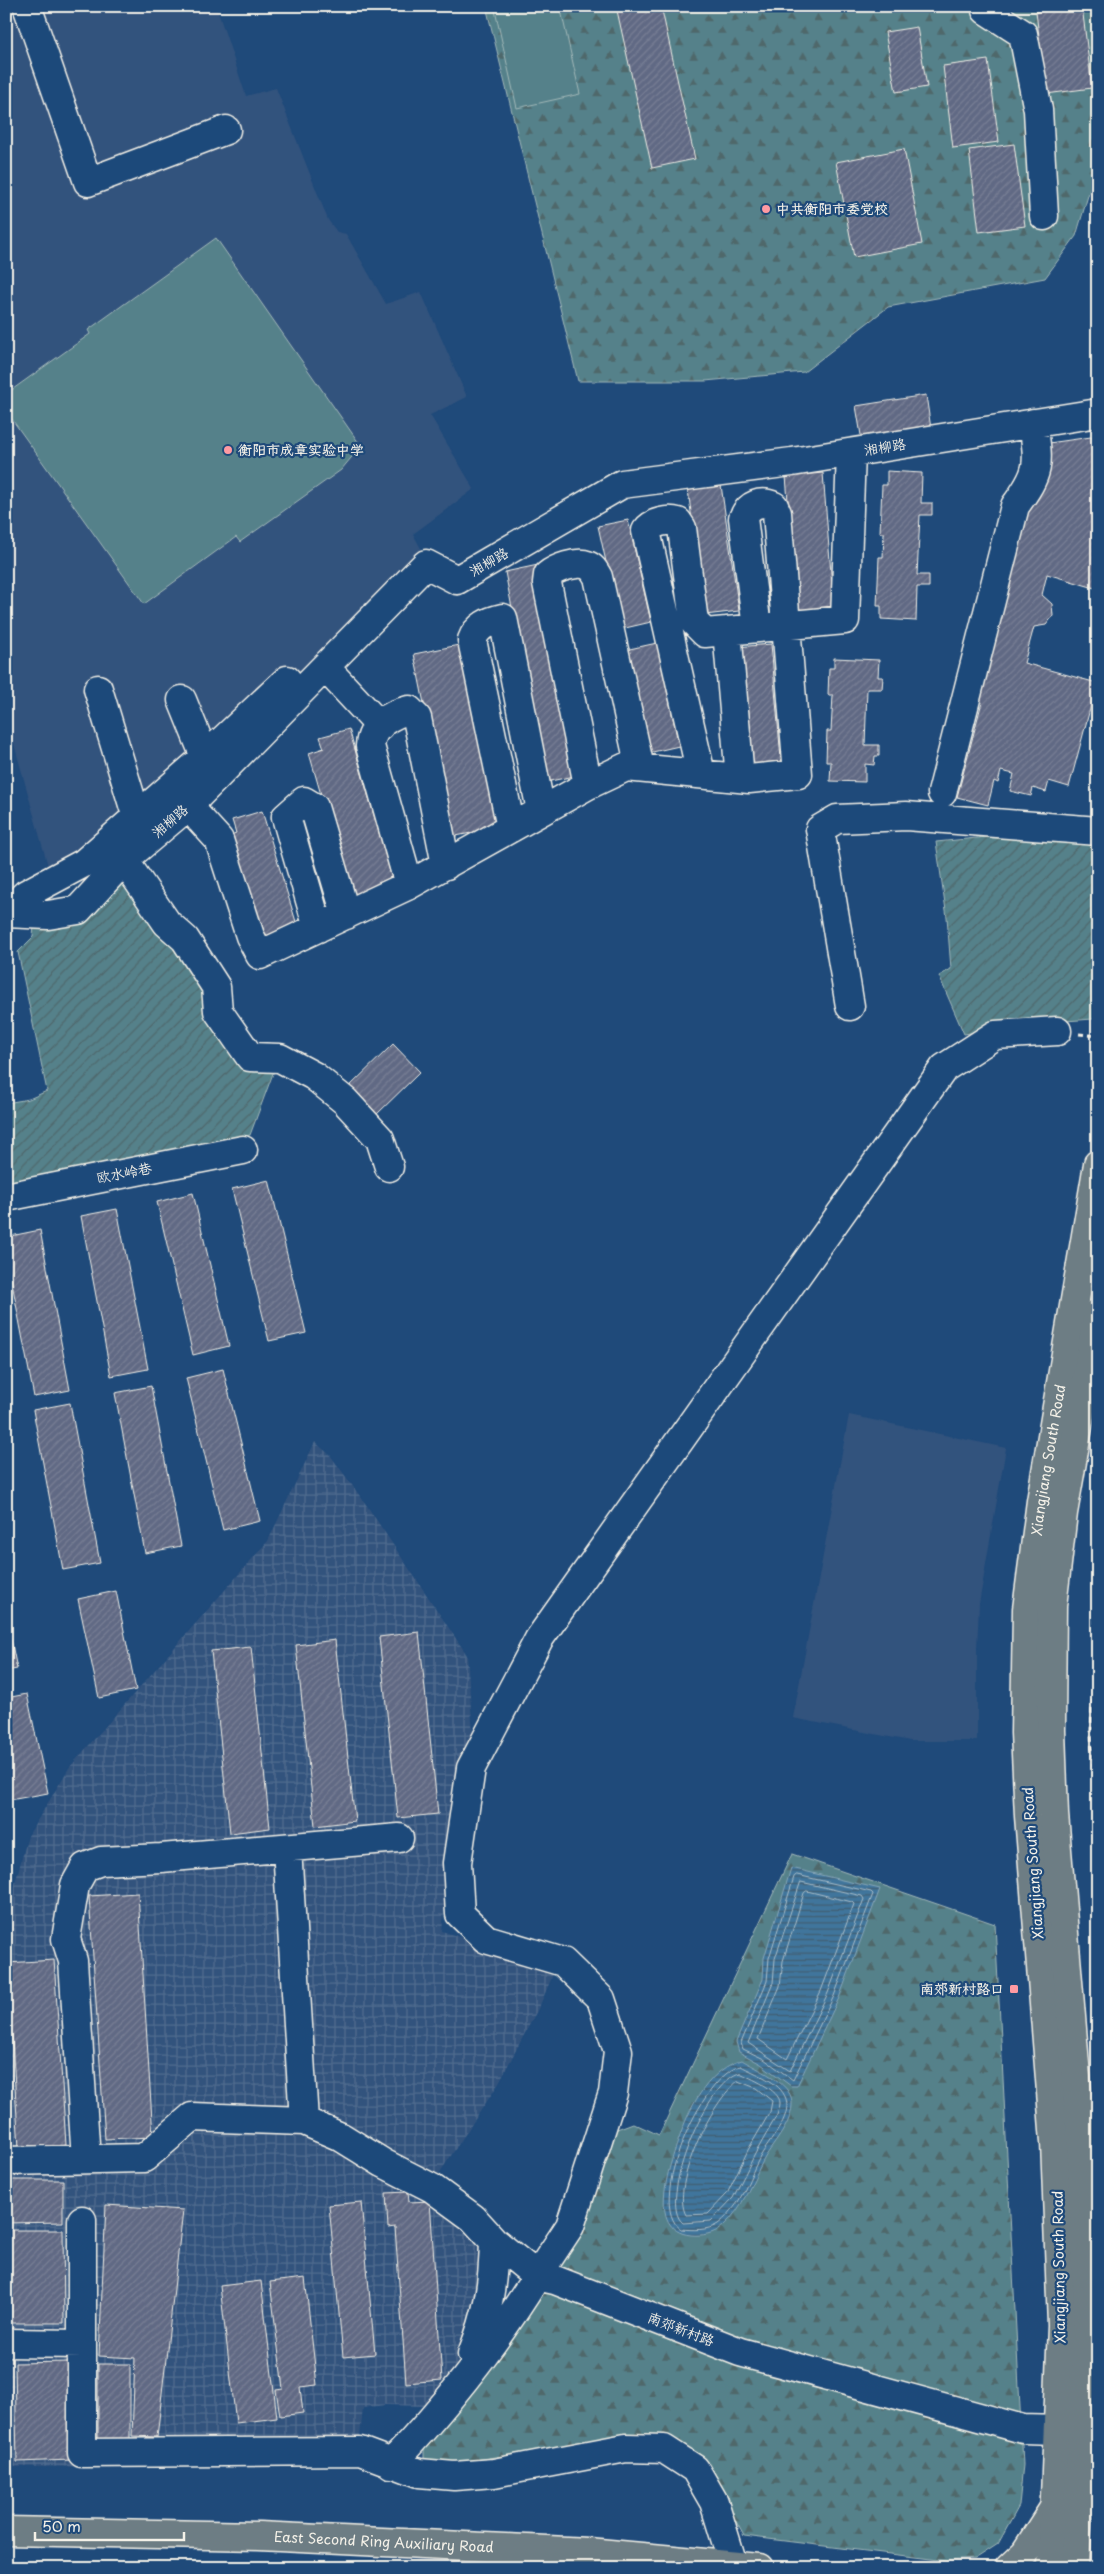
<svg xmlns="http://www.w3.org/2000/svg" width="1104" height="2574" font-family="'Playpen Sans','LXGW WenKai TC',sans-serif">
	<defs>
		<pattern id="industrial-grid" width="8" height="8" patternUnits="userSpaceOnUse" patternTransform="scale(1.25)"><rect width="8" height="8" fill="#33537d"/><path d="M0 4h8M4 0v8" fill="none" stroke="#516c8f"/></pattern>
		<pattern id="forest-firs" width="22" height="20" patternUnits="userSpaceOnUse" patternTransform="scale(1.25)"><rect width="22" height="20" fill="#54818a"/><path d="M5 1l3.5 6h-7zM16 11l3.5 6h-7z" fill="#4f676b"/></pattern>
		<pattern id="garden-furrows" width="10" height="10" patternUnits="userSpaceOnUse" patternTransform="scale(1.25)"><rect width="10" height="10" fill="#54818a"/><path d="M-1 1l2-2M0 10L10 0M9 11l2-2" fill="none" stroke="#4f676b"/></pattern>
		<pattern id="water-rules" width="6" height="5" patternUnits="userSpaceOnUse" patternTransform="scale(1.25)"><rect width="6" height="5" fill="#3f759c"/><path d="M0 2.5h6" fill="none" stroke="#445e71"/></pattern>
		<pattern id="building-hatch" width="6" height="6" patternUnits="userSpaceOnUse" patternTransform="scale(1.25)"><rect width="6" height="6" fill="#616984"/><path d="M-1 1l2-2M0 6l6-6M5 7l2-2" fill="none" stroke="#787f95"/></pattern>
	</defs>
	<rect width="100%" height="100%" fill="#1f4a7a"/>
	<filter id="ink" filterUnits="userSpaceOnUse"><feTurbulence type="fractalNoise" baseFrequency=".02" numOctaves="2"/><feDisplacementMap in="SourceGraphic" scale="10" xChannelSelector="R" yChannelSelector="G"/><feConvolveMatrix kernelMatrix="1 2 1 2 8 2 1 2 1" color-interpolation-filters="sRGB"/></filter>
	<g filter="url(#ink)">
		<path fill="#33537d" d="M6,6H216L246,96L276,88L328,220L337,232L346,234L386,304L421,292L467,397L430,415L474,489L413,534L424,554L83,889L77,866L50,873L6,715Z
			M849,1415L1006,1448L979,1604L977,1649V1741H910L793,1718Z"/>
		<path fill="url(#industrial-grid)" d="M315,1442L330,1455L365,1503L467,1655L474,1748L460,1770L442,1931L555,1970L540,2005L497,2086L427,2192L477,2236L486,2262L463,2359L426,2406L385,2405L363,2408L357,2465L6,2467V1916L28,1836L69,1768L268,1541Z"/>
		<path fill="url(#forest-firs)" stroke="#a4b9b9" d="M486,6H1098V162L1076,236L1045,278L888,307L804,372L705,381H578Z
			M792,1854L995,1924L1023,2465L1019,2506L998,2544L975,2559L947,2561L744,2536L720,2492L697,2460L609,2441L424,2467V2442L571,2241L617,2129L633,2123L659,2135Z"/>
		<path fill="url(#garden-furrows)" stroke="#a4b9b9" d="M1038,832L1098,839V1012L1093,1019L1024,1024L964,1034L939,976L951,969L947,917L936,842Z
			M123,878L275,1068L250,1135L6,1182V1103L29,1099L47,1091L18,952L33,937L34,926L81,924Z"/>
		<path fill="#54818a" stroke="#a4b9b9" d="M494,6H560L580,94L517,108Z
			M216,238L361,446L341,470L240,542L236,537L144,604L6,411V394L90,334L88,330Z"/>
		<path fill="url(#water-rules)" stroke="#87a7ba" d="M791,1868L880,1889L839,1998L797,2086H791L761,2064L739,2052L736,2042L763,1979L764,1958Z
			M742,2060C756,2069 791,2082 792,2102C793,2123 774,2142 764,2159C751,2183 744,2207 723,2226C715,2234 701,2236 691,2235C644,2231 671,2161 681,2133C691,2104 711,2068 742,2060Z"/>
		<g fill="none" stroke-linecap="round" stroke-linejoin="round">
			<path stroke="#acbfca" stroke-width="1" d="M797,1875L871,1892L873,1894L834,1996L793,2080L764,2059L743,2049L741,2043L767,1981L769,1958L794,1877Z
				M801,1882L862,1896L864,1899L828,1993L790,2071L748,2043L773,1983L775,1959Z
				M807,1891L852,1902L854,1904L821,1991L787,2059L758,2039L780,1986L783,1961L804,1893Z
				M741,2066C755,2074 780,2081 786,2099C792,2118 768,2142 760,2157C752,2171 747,2188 738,2202C733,2209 725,2219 718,2224C708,2231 692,2230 681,2229C644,2206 702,2073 741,2066Z
				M740,2073C750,2078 780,2090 780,2103C780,2107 778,2111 777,2115L755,2154L733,2198L711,2221L683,2223C656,2203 708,2078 740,2073Z
				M738,2081L756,2088L772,2101L770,2112L748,2150L727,2194L708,2214L686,2215C670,2186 712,2100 738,2081Z"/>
		</g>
		<path fill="url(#building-hatch)" stroke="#f4f1e8" d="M616,6H661L695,159L652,168Z
			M1082,6L1092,88L1046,94L1036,12Z
			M917,27L927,87L896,92L885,32Z
			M988,60L999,142L953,148L943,66Z
			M1014,144L1025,226L979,232L969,150Z
			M904,149L922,244L854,257L836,162Z
			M926,395L931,429L862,441L856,406Z
			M1098,436V589L1047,574L1042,595L1052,604L1053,616L1046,625L1034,627L1024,663L1097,683L1069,787L1049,781L1046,792L1033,788L1031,796L1010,791L1014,774L1001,771L998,783L994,781L988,805L957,797L982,702L975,700L1042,444Z
			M887,471L922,473L921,503H932V515H920L917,575H929V587H917L916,621L881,619V606H877L879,557H883L884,533H880L882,485H887Z
			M823,473L834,611L797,614L786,476Z
			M721,485L739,611L705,615L688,490Z
			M628,520L651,622L621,629L598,526Z
			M538,565L579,775L546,782L505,572Z
			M657,643L679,746L648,753L625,650Z
			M464,644L501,827L451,837L414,654Z
			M771,644L782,770L749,773L738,647Z
			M834,658L879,660L878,677H883L882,689H867L865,745H879V756H875L874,765L865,764V782L830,781L831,762H826L827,731H831L833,695H828L829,668H834Z
			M349,729L393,881L374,886L376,895L352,902L309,753L324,748L320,737Z
			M262,811L297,925L278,931L280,938L260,944L228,836L236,833L232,820Z
			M393,1044L420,1072L373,1118L346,1090Z
			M269,1180L306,1333L269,1341L232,1189Z
			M193,1193L229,1346L193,1355L157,1202Z
			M117,1209L148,1369L111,1376L81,1216Z
			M40,1230L70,1390L34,1397L6,1252V1237Z
			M223,1369L260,1521L223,1530L186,1378Z
			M151,1386L181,1546L145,1553L115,1393Z
			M70,1403L100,1563L63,1570L33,1410Z
			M116,1591L136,1690L99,1698L78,1599Z
			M6,1615L17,1669L6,1671Z
			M419,1632L438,1814L398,1818L379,1637Z
			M335,1640L355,1821L315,1826L296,1645Z
			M251,1647L270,1828L230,1833L211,1651Z
			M27,1694L48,1793L10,1800L6,1783V1698Z
			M138,1893L153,2137L105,2139L89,1896Z
			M54,1960L66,2145L19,2148L7,1963Z
			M6,2180H63V2222L6,2223Z
			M408,2192L409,2202L430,2201L442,2380L406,2383L395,2227L388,2228L386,2193Z
			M361,2202L375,2354L343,2357L329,2205Z
			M106,2205L183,2210L157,2437L132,2436L135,2358L99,2356Z
			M10,2230H63L64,2323H11Z
			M305,2278L317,2385L300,2387L303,2413L280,2416L276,2390L283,2389L270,2282Z
			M261,2281L277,2418L236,2423L220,2286Z
			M70,2362L72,2460L17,2462L15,2363Z
			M98,2364H130V2442H98Z"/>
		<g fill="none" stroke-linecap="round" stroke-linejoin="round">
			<g stroke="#f4f1e8" stroke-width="31">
				<path id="minor" d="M27,6L88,182L226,130
					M989,6L986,10L1023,34L1038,110L1044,216
					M727,631L740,778
					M325,667L380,726
					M98,689L137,818
					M182,700L205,757
					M701,774L646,531C652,522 668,519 678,522L682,528L694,622L705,633L845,620L851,453
					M588,785L547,583L548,575C556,568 577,561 587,565C593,567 595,572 598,577L640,768
					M942,793L1015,506C1041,471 1039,464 1033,423
					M188,806L219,840L250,936L260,955L409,885L588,785L626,767L749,779L798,774L777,513L774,506C761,500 749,504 743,518L757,628
					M511,828L472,640C477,626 489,621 503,618L541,811
					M124,860L167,923L185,939L216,987L218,1011L250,1057L280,1058L314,1076L345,1101L380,1139L389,1167
					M409,885L370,746C371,726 391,714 409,710L417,718L446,865
					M6,913L48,915L78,910L124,860L188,806L426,564L457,580L622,484L792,462L1098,413
					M6,913L26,894L84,863L205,757L287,680
					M318,928L286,817L304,801L314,807L346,915
					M850,1006L820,829L837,819L906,816L1098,831
					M6,1197L243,1150
					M287,1848L304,2121
					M86,2159L73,1961L66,1939L75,1885L85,1867L101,1861L161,1858L399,1838
					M6,2161L144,2158L192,2117L304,2121L341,2137L383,2163L432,2188L473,2218L494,2241L537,2276L570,2226L613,2093L618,2051L601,1999L563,1962L486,1939L460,1914L457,1863L471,1768L539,1639L944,1068L995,1035L1057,1031
					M82,2220V2453L360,2451L419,2473L454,2476L494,2473L626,2448L664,2449L695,2469L714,2502L733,2564
					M6,2343L82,2344
					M472,2354C488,2314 493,2285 494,2241
					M391,2464C445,2407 496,2343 537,2276L555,2280L740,2352L1023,2429L1057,2430"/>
			</g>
			<g stroke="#f4f1e8" stroke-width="31">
				<g id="major">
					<path id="s1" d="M6,2531L259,2536L588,2552L759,2568"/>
					<path d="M1009,2568L1025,2553L1054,2508"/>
					<path id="s2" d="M1052,2568L1062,2326L1055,2142L1029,1816L1025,1733L1027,1609L1041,1501L1098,1164"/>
					<path d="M1075,2568L1088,2315L1081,2136L1054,1814L1051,1730L1052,1606L1063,1513L1098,1313"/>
				</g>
			</g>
			<path stroke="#f4f1e8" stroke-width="3" stroke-dasharray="5 4" stroke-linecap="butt" d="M1079,1034L1098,1036
				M1098,1574L1091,1732L1098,1852"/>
			<use href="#minor" stroke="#1f4a7a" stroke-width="28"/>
			<use href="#major" stroke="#6d7d84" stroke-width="28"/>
		</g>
	</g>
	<g fill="#ff9aa2" stroke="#1f4a7a" stroke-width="2">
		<circle cx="766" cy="209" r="5"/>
		<circle cx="228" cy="450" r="5"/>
		<rect x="1009" y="1984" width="10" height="10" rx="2.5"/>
	</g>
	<g text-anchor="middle" stroke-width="4.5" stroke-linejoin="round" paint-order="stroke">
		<g font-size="14" font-weight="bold" fill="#f4f1e8" stroke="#1f4a7a" text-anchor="start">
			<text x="776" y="214">中共衡阳市委党校</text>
			<text x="238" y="455">衡阳市成章实验中学</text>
			<text x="1004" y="1994" text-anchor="end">南郊新村路口</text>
		</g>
		<g font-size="14" fill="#f4f1e8" stroke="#1f4a7a">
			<text transform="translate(885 447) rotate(-9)" y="5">湘柳路</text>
			<text transform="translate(489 562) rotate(-30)" y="5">湘柳路</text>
			<text transform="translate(170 821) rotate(-41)" y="5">湘柳路</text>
			<text transform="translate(124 1173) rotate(-11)" y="5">欧水岭巷</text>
			<text dy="5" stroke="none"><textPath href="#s2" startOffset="1111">Xiangjiang South Road</textPath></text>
			<text transform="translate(1033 1863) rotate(-94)" y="5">Xiangjiang South Road</text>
			<text transform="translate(1059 2267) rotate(-91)" y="5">Xiangjiang South Road</text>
			<text transform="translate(681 2329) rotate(21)" y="5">南郊新村路</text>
			<text dy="5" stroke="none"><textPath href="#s1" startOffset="378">East Second Ring Auxiliary Road</textPath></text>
		</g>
	</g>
	<rect width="1104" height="2574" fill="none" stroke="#1f4a7a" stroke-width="25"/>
	<rect x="12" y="12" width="1079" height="2549" fill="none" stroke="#f4f1e8" stroke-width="2" filter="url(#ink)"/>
	<path d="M35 2532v8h149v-8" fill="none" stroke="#f4f1e8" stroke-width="2.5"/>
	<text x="42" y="2532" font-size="15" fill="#f4f1e8" stroke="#1f4a7a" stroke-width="4" paint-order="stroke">50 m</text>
</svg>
